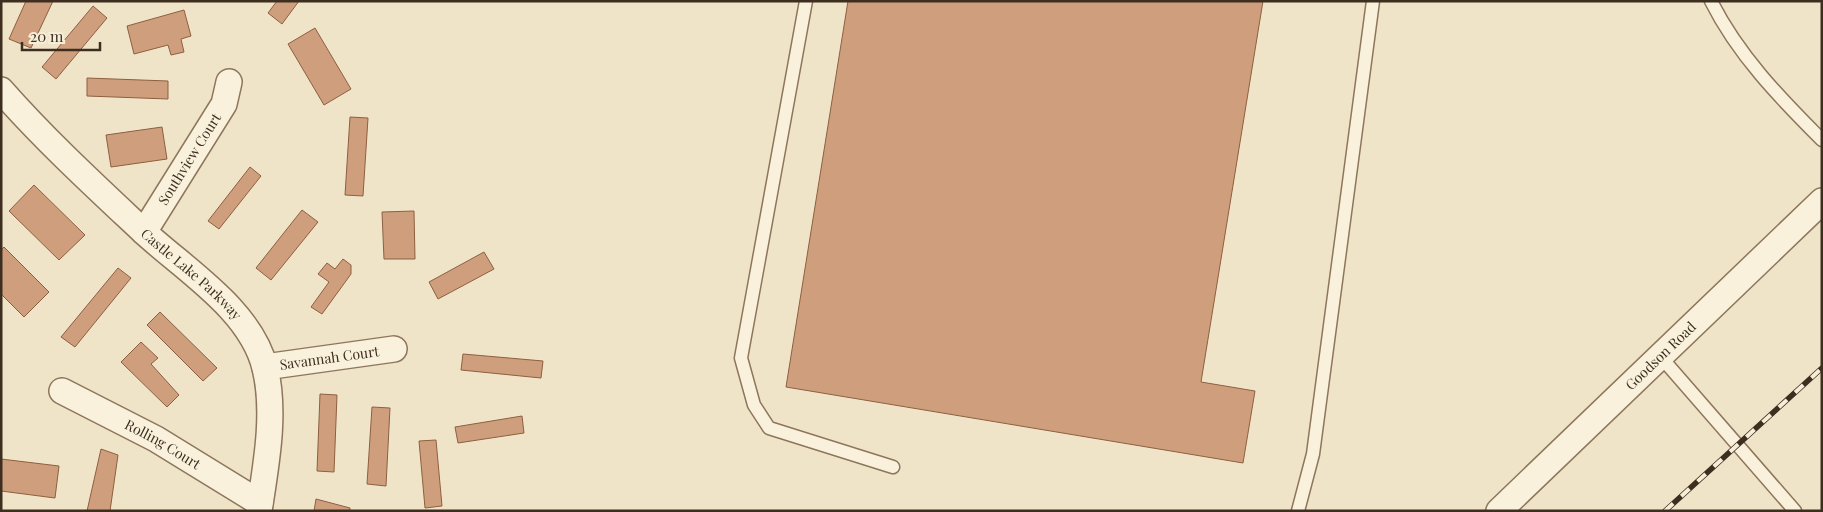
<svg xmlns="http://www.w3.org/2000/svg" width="1823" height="512" font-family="'Playfair Display',serif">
	<rect width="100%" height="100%" fill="#f0e4c8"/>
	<path fill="#cf9f7d" stroke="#8d5f41" d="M26,1H53L31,48L9,39Z
		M277,1H299L282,24L268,13Z
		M848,1H1263L1201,382L1255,391L1243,463L786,387Z
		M93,6L107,18L56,79L42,67Z
		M184,10L191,36L181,39L184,52L171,55L168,45L134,54L127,26Z
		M315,28L351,89L324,105L288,44Z
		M87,78L168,81V99L87,96Z
		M350,117L368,118L363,196L345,195Z
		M162,127L167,159L111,167L106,135Z
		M250,167L261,176L219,229L208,221Z
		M34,185L85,235L59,260L9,211Z
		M302,210L318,222L271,280L256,268Z
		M414,211L415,259H384L382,212Z
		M4,247L49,292L24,317L1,294V250Z
		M484,252L494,269L438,299L429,282Z
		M343,259L351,265V274L322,314L311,307L329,282L318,274L327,263L335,269Z
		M118,268L131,278L75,347L61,337Z
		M160,312L217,368L203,381L147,325Z
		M141,342L158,358L151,364L179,395L167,407L121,362Z
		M463,354L543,361L541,378L461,370Z
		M320,394L337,395L334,472L317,471Z
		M372,407L390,408L386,486L367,484Z
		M522,416L524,433L458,443L455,427Z
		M436,440L442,506L425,508L419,441Z
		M101,449L118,455L110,511H87Z
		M1,459L59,466L55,498L1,491Z
		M316,499L350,508V511H314Z"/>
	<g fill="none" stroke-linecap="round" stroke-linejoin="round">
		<g stroke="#8d765c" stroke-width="15">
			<path id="lane" d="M806,1L741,358L754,405L769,428L893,467
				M1711,1C1738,55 1780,98 1822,140
				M1660,356L1795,511
				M1298,511L1313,454L1373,1"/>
		</g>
		<g stroke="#8d765c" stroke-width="28">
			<g id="street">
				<path id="s1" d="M1,90C45,140 95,186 144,232C185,270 251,310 265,368C276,413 266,465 259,511"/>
				<path id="s2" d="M144,232L224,104L229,82"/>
				<path id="s3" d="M265,367L394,349"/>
				<path id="s4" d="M62,391L156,439L260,503"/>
				<path id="s5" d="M1499,511L1822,201"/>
			</g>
		</g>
		<use href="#lane" stroke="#faf1dc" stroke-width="12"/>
		<use href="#street" stroke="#faf1dc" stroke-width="25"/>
		<g stroke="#3d2e20" stroke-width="5.5">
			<path id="rail" d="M1665,511L1822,368"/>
		</g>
		<use href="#rail" stroke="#f7eed8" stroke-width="4" stroke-dasharray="11" stroke-linecap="butt"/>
	</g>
	<g text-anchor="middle" stroke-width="5" stroke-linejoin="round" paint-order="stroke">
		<g font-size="14" fill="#3d2e20" stroke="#f7eed8">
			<text dy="5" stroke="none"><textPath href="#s2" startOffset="86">Southview Court</textPath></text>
			<text dy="5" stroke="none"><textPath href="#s1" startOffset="265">Castle Lake Parkway</textPath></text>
			<text dy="5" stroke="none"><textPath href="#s5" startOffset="224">Goodson Road</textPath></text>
			<text dy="5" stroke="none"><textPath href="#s3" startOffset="65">Savannah Court</textPath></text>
			<text dy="5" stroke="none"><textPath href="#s4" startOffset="114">Rolling Court</textPath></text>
		</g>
	</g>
	<rect width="1823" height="512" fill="none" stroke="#3d2e20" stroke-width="5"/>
	<path d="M22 42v8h78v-8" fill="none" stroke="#3d2e20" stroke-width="2.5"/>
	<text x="30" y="42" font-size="15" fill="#3d2e20" stroke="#f7eed8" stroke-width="4" paint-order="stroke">20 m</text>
</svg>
